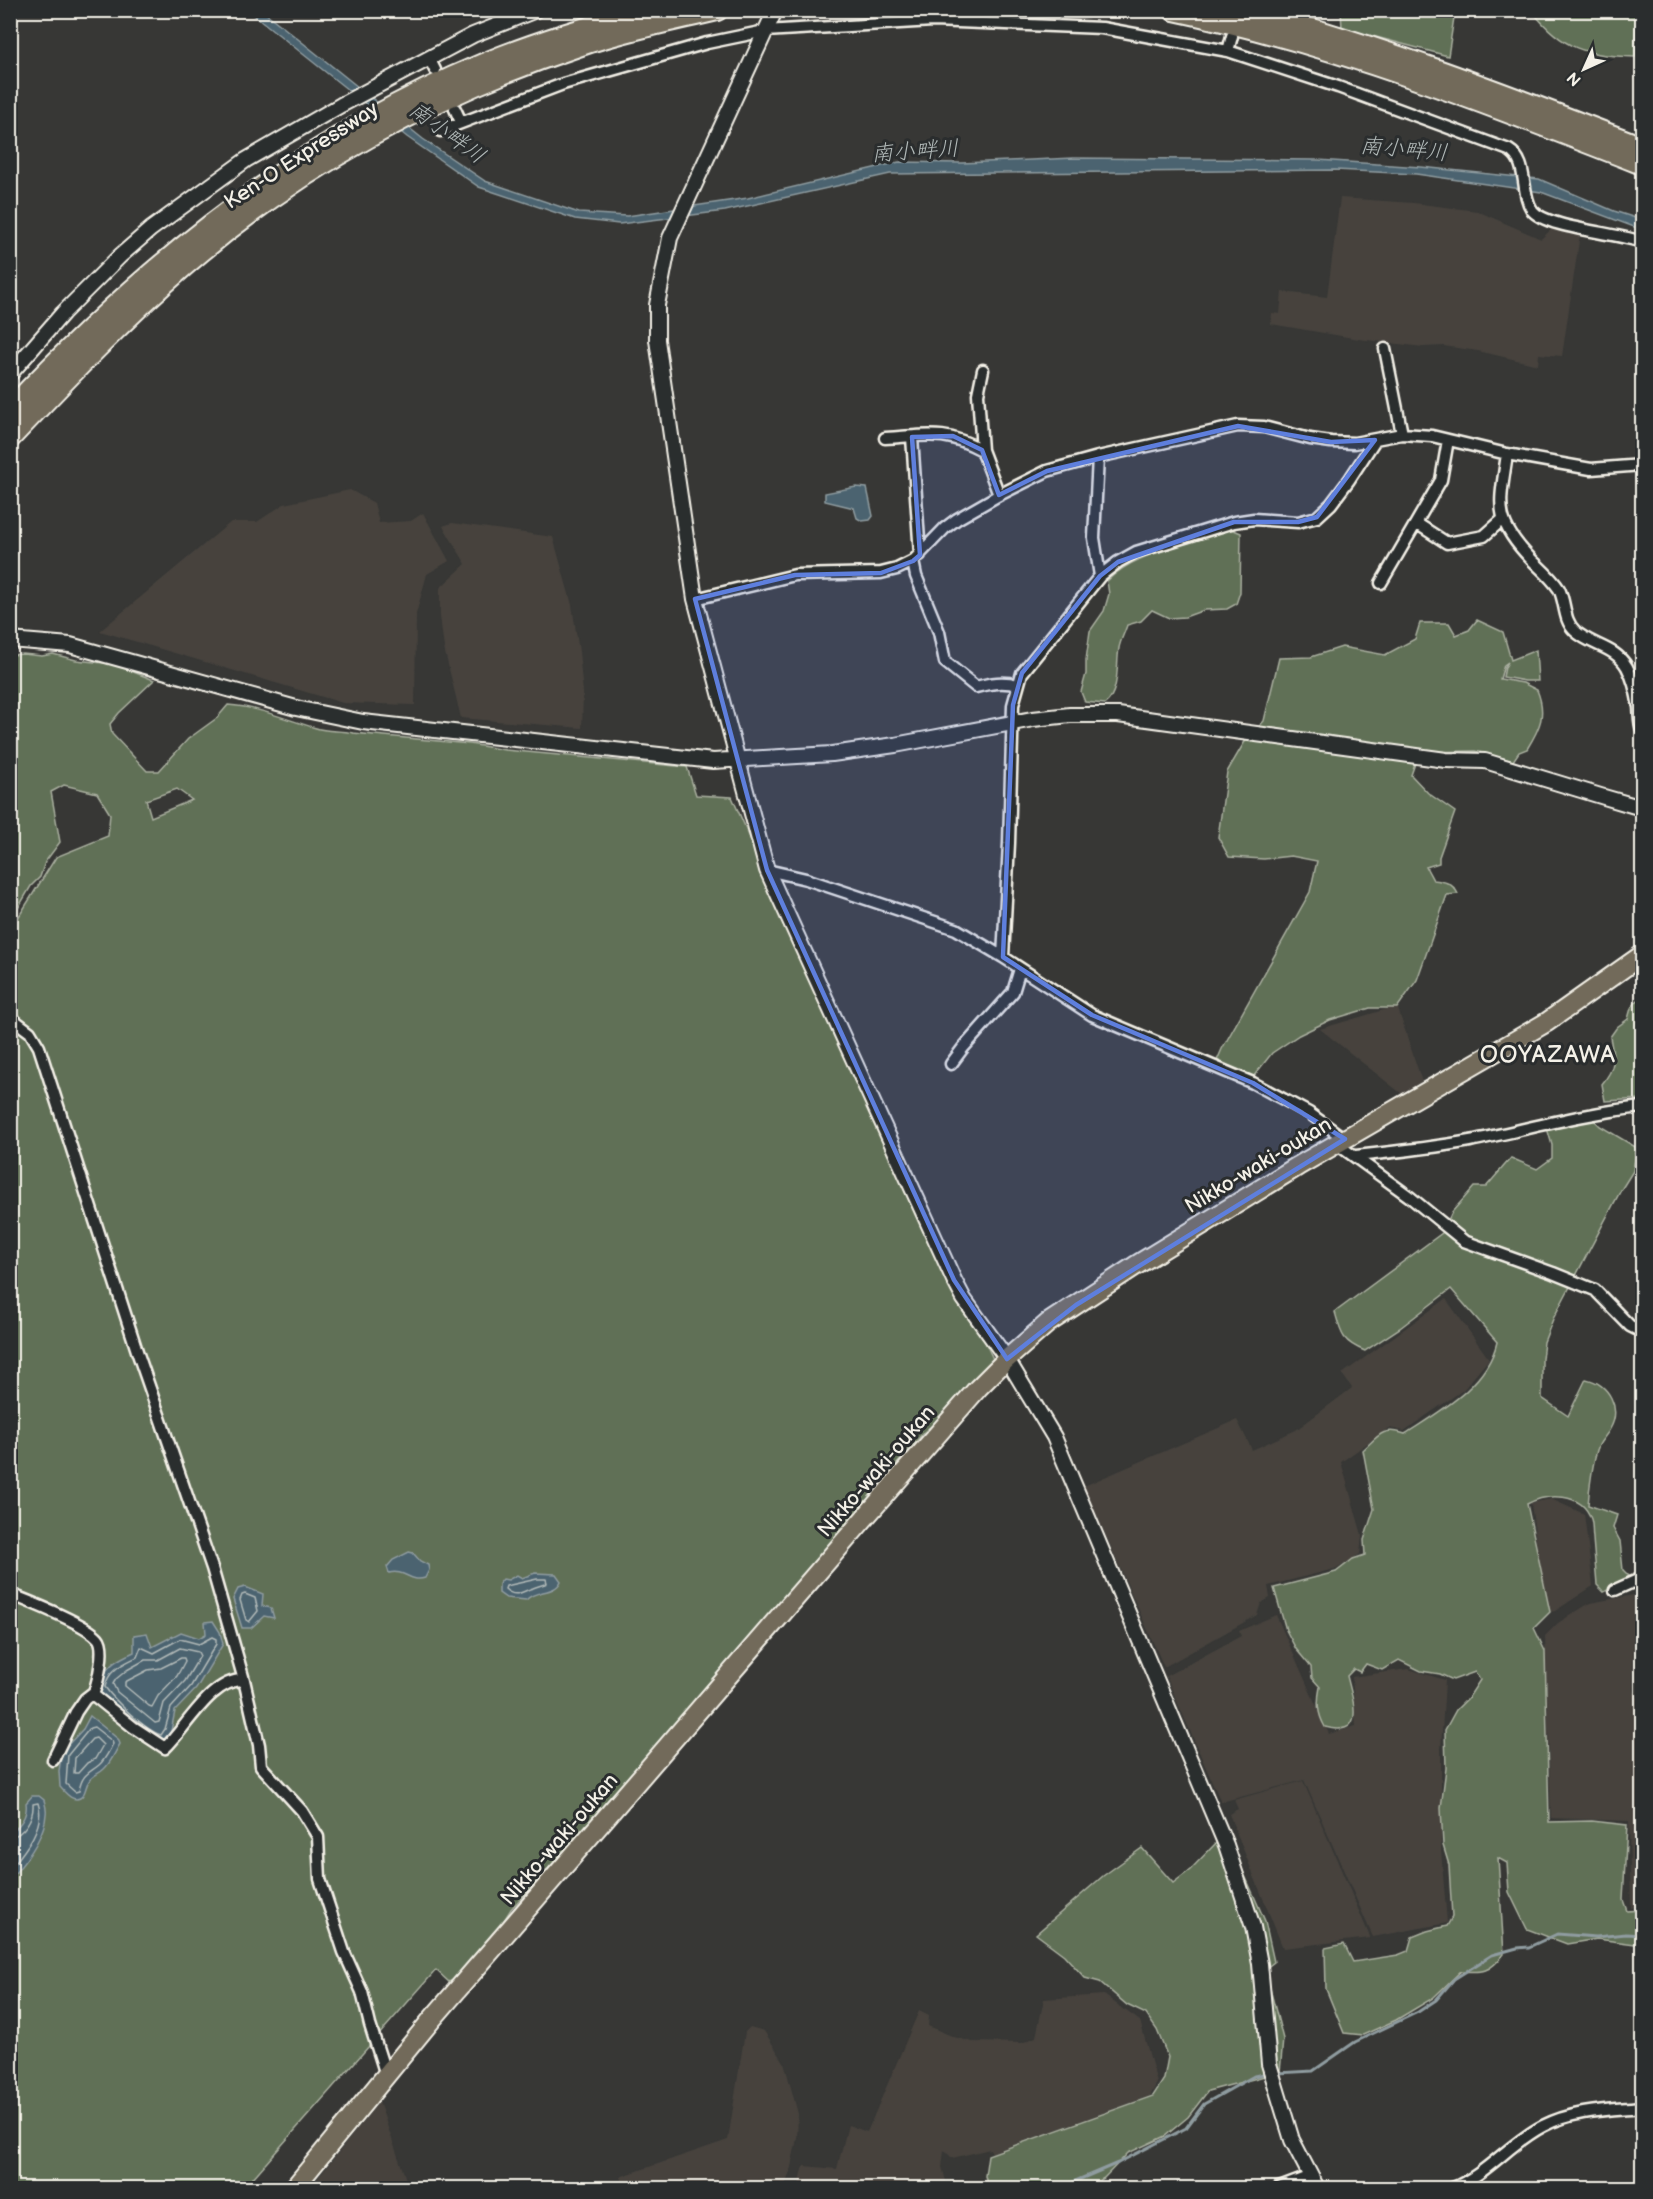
<svg xmlns="http://www.w3.org/2000/svg" width="1653" height="2199" font-family="'Balsamiq Sans','Klee One',sans-serif">
	<rect width="100%" height="100%" fill="#373735"/>
	<filter id="ink" filterUnits="userSpaceOnUse"><feTurbulence type="fractalNoise" baseFrequency=".0167" numOctaves="2"/><feDisplacementMap in="SourceGraphic" scale="12" xChannelSelector="R" yChannelSelector="G"/><feConvolveMatrix kernelMatrix="1 2 1 2 8 2 1 2 1" color-interpolation-filters="sRGB"/></filter>
	<g filter="url(#ink)">
		<path fill="#47433e" d="M1340,198L1413,203L1477,211L1541,239L1553,228L1580,234L1562,356L1539,354L1538,365L1478,351L1444,346L1423,347L1359,339L1271,324L1272,313L1280,314L1282,292L1327,297Z
			M350,490L374,503L379,523L411,521L423,513L449,561L427,574L416,614L415,705L343,703L100,631L231,522H257L284,504Z
			M452,523L553,537L572,605L579,652L583,693L582,728L461,718L444,648L440,616V588L466,564L443,526Z
			M1397,1006L1422,1082L1402,1094L1320,1029Z
			M1446,1299L1489,1359L1463,1390L1404,1431L1389,1428L1341,1462L1362,1535L1360,1554L1338,1568L1268,1586L1270,1598L1261,1603L1257,1615L1164,1667L1084,1486L1237,1420L1252,1450L1296,1430L1352,1388L1342,1374Z
			M1551,1499L1584,1514L1593,1586L1555,1611L1546,1613L1531,1503Z
			M1634,1595L1633,1691L1638,1700L1642,1701V1906L1631,1908L1629,1821L1551,1818L1545,1636L1558,1623L1590,1603Z
			M1276,1615L1329,1734L1356,1726L1352,1677L1408,1669L1445,1680L1441,1749V1851L1447,1923L1373,1937L1304,1780L1221,1802L1166,1676L1241,1636L1239,1631Z
			M1303,1781L1370,1937V1938L1283,1948L1229,1814L1238,1809L1234,1800Z
			M1104,1995L1140,2021L1157,2083L1150,2096L992,2153L990,2149L952,2158L944,2150L942,2167L948,2188H798L804,2166L837,2169L848,2125L867,2132L919,2011L929,2016L928,2026L954,2037L972,2042L1022,2043L1036,2037L1044,1999Z
			M750,2027L764,2031L784,2062L798,2114L797,2138L790,2172L784,2188H624L620,2177L728,2140L745,2032Z
			M379,2102L409,2188H310Z"/>
		<path fill="#616f57" stroke="#aab0a0" stroke-width="1.5" fill-rule="evenodd" d="M1341,11H1455L1448,56L1342,28Z
			M1532,11H1636L1635,57C1586,55 1563,50 1532,11Z
			M1229,528L1241,533L1240,592L1236,604L1227,609L1204,610L1185,617L1169,618L1152,610L1141,621L1127,625C1125,632 1120,641 1119,648C1116,665 1120,692 1105,704L1085,702L1081,692L1086,674V660L1090,631L1104,611L1109,594L1107,581C1139,549 1190,547 1229,528Z
			M1477,620L1503,632L1511,660L1536,650L1538,681H1525L1503,677L1505,667L1508,662L1504,665L1500,679L1523,683L1537,690C1547,714 1540,728 1527,749L1519,752L1513,761L1475,751L1419,752L1411,775L1428,793L1455,812L1439,857V863L1426,867L1433,880C1444,881 1453,883 1458,894L1447,895L1417,980L1397,1008H1370L1330,1020L1299,1035L1272,1053L1253,1077L1216,1063L1222,1049L1310,892L1317,861L1291,856L1264,859L1229,857L1218,837L1227,772L1244,743L1264,721L1279,658L1311,657L1342,647L1385,655L1415,639L1420,623H1449L1456,635L1469,630Z
			M23,654L42,656L53,654L76,660L113,664L154,680L119,713L110,724L112,734L147,771H159L188,739L217,718L228,705C259,707 287,720 316,728C327,732 341,730 353,733L470,744L505,750L687,767L696,795L732,797L907,1196L959,1305L980,1331L993,1359L984,1374L954,1407L924,1432L869,1497L856,1519L731,1665L713,1678L593,1820L511,1909L498,1930L464,1974L449,1982L436,1970L244,2188H11V929L56,857L108,836L110,814L97,793L64,785L51,792L60,842L45,862L40,877L31,886L11,920V655ZM177,789L192,800L151,817L146,800Z
			M1638,1000L1642,1001V1099L1605,1101L1602,1084C1617,1066 1614,1059 1610,1037L1617,1027L1628,1019L1631,1008Z
			M1591,1117L1600,1126L1637,1148L1633,1171L1621,1190L1553,1319L1544,1342L1542,1359V1398L1568,1416L1586,1379C1609,1384 1622,1408 1610,1429C1607,1435 1602,1439 1599,1445C1593,1458 1589,1490 1588,1505L1617,1515L1613,1528L1620,1541L1623,1570L1629,1576L1624,1582L1604,1592L1597,1585C1596,1569 1594,1554 1593,1538C1592,1532 1593,1525 1591,1519C1582,1492 1547,1493 1527,1504L1550,1612L1534,1628L1545,1651L1549,1822L1592,1821L1627,1825L1623,1900L1627,1911L1642,1910V1941L1635,1944L1597,1939L1567,1944L1527,1929L1509,1892L1507,1863L1498,1858L1504,1954C1490,1972 1483,1973 1461,1971L1433,1998L1396,2020L1363,2035L1344,2033L1326,1989L1325,1948L1344,1944L1353,1962L1398,1955L1408,1951L1412,1937L1427,1931L1447,1926L1452,1917L1449,1865L1443,1845L1441,1808L1446,1768L1445,1730L1456,1710L1469,1697L1480,1680L1475,1672L1453,1680L1440,1674L1421,1671L1399,1660L1382,1670L1366,1664L1360,1672L1354,1669L1347,1676C1353,1701 1367,1738 1325,1727C1317,1713 1317,1702 1320,1687L1312,1678L1311,1667L1296,1649L1286,1630L1274,1588L1336,1572L1353,1559L1365,1555L1364,1540L1374,1509L1363,1450C1378,1436 1383,1426 1405,1434C1440,1411 1487,1386 1497,1342L1451,1289L1400,1328L1365,1351C1342,1342 1341,1334 1335,1312L1442,1233L1452,1212L1474,1187H1486L1511,1158L1537,1169L1552,1158V1145L1547,1128Z
			M1220,1839L1231,1844L1265,1921L1274,1962L1265,1969L1283,2039L1280,2072L1208,2091L1188,2117L1165,2136L1128,2153L1104,2178L1088,2188H988L985,2176L988,2155L1153,2096L1164,2079L1168,2057L1157,2030L1146,2014L1127,2005L1100,1982L1085,1978L1064,1955L1036,1934L1103,1876L1142,1848L1173,1883L1190,1870Z"/>
		<path fill="#4c6470" stroke="#8f9ca0" stroke-width="1.5" d="M249,11H263L423,139L485,181L579,213L627,216L748,198L899,162L962,163L1074,158L1318,160L1421,167L1539,179L1614,211L1642,220V230L1541,192L1416,174L1335,170L890,174L725,211L619,224L575,219L479,187L407,137Z
			M856,487L867,488L873,516L870,520L862,521L857,518L854,508L825,501V493Z
			M409,1552L413,1553L420,1561L428,1565L429,1570L425,1578C410,1583 405,1569 389,1573L387,1567L393,1560Z
			M535,1573L556,1574L561,1581C555,1595 536,1589 526,1600L506,1598L499,1593V1584L503,1579L508,1580L517,1575L522,1578Z
			M245,1587L263,1594L262,1606L271,1608L274,1618L264,1616L251,1628H242L233,1599L238,1589Z
			M213,1621L220,1632L223,1644L196,1689L175,1711L171,1731L163,1746L107,1701L97,1687C106,1667 113,1661 134,1652V1635L147,1633L152,1647L181,1632L199,1638L206,1634L205,1622Z
			M90,1716L118,1739L120,1744C115,1752 111,1763 104,1769C99,1774 93,1775 89,1781C85,1786 86,1795 80,1798C72,1802 65,1792 60,1787L59,1771L62,1751L83,1729Z
			M32,1796H39L44,1800C45,1804 47,1809 46,1814C45,1837 26,1861 11,1878V1833C20,1825 28,1816 26,1803Z"/>
		<g fill="none" stroke-linecap="round" stroke-linejoin="round">
			<path stroke="#b1b9b8" stroke-width="1.5" d="M537,1579H546L547,1583C543,1585 538,1586 533,1588C522,1591 516,1599 505,1589L506,1586Z
				M245,1594L255,1598L258,1611L249,1622L246,1620L240,1600L242,1595Z
				M212,1637L216,1639V1644L191,1686L171,1708L165,1729L161,1735C145,1730 115,1701 105,1687C108,1670 123,1664 137,1657L141,1647L154,1653L180,1639L199,1644Z
				M180,1648L198,1652L200,1656L185,1681L164,1703L159,1722L155,1723L117,1692L113,1684L116,1679L127,1670L145,1660H158Z
				M181,1658H184L185,1661L177,1676L158,1696L152,1707L149,1706L125,1686V1682L148,1670L161,1668Z
				M94,1727L112,1741L113,1744C109,1751 105,1760 99,1765C88,1774 82,1774 79,1791L75,1792L66,1784L68,1755L90,1728Z
				M96,1738L103,1745L95,1759L87,1763L78,1773H74L75,1758L92,1739Z
				M10,1837C24,1835 34,1817 33,1804L38,1803C46,1826 24,1852 10,1869"/>
			<path stroke="#8f9ca0" stroke-width="3" d="M1277,2073L1313,2071L1355,2042L1418,2012L1436,2000L1454,1979L1492,1955L1517,1948L1529,1947L1557,1934L1596,1937L1626,1934L1642,1935
				M1059,2188L1118,2163L1186,2128L1204,2104L1254,2076L1269,2073"/>
			<g stroke="#f4f1e8" stroke-width="15">
				<path id="minor" d="M1228,51L1232,36
					M429,58L435,70
					M455,109L461,122
					M440,131L563,84L707,43L765,31L933,21L1102,28L1228,51L1338,87L1509,150C1529,162 1520,192 1532,210C1545,228 1618,233 1642,242
					M1385,349L1402,434
					M983,370L978,394L982,450L999,495
					M912,437L920,555
					M885,438C926,436 943,429 982,450
					M1448,440L1441,480L1416,523L1447,543L1484,536L1502,520
					M1507,454C1500,505 1492,519 1531,559C1540,568 1552,578 1559,589C1566,603 1563,620 1575,631C1591,646 1615,646 1627,667C1633,678 1637,695 1639,707C1640,715 1639,722 1642,729
					M1098,457L1094,538L1100,576
					M913,561L916,576L939,632L945,662L976,687C991,683 1003,681 1018,685
					M1381,583L1416,523
					M695,599L795,575L881,573L897,569L913,561L945,528L957,519L999,495L1047,471L1098,457L1238,426L1264,427L1310,439L1331,442L1354,443L1402,434L1432,436L1507,454L1591,469L1642,465
					M767,870L806,879L956,929L1003,957L1092,1015L1253,1083L1309,1113L1345,1139
					M1003,957L1009,843L1013,705L1022,673L1100,576L1118,562L1136,552L1234,522L1254,519L1298,522L1317,517L1331,504L1349,480L1375,440
					M10,1017L30,1032L39,1047L138,1354L212,1568L244,1680L259,1745L261,1766L302,1811L318,1837L320,1879L344,1952L362,1992L370,2025L386,2075
					M951,1064L963,1048L1013,992L1020,969
					M1337,1144L1410,1197L1464,1241L1553,1273L1595,1290L1630,1326L1642,1332
					M1356,1156C1394,1152 1432,1148 1470,1141C1528,1129 1584,1113 1642,1107
					M1615,1590L1642,1578
					M10,1594C30,1602 85,1623 98,1638C106,1647 98,1681 94,1692L85,1699L76,1712L53,1760
					M92,1694L133,1727L165,1748C186,1728 212,1678 244,1680
					M1279,2188L1311,2176
					M1453,2188C1487,2174 1510,2143 1543,2126C1574,2110 1609,2110 1642,2107"/>
			</g>
			<g stroke="#f4f1e8" stroke-width="18">
				<path id="tertiary" d="M773,15L670,238L657,305V340L695,599L767,870L954,1280L964,1299L1007,1359L1054,1437L1226,1845L1253,1927L1260,1964L1269,2064L1292,2140L1317,2188
					M10,374L63,313L120,256L151,229L246,160L341,105L473,35L536,10
					M10,640L70,645L296,708L363,722L713,761L832,754L895,745L1033,719L1070,715H1118L1446,760L1485,761L1604,797L1635,806H1642"/>
			</g>
			<g stroke="#f4f1e8" stroke-width="22">
				<path id="trunk" d="M294,2188L433,2018L861,1522L978,1388L1007,1359L1048,1323L1135,1266L1298,1166L1547,1022L1642,955"/>
			</g>
			<g stroke="#f4f1e8" stroke-width="24">
				<path id="motorway" d="M1174,10C1336,44 1489,104 1642,164
					M1246,10C1382,46 1512,97 1642,147
					M10,410C144,266 300,140 483,64C536,42 591,26 647,10
					M10,438C66,379 122,320 184,266C299,166 436,93 581,45C625,30 671,21 717,10"/>
			</g>
			<use href="#minor" stroke="#2a2d2e" stroke-width="10"/>
			<use href="#tertiary" stroke="#2a2d2e" stroke-width="14"/>
			<use href="#trunk" stroke="#726b5a" stroke-width="18"/>
			<use href="#motorway" stroke="#726b5a" stroke-width="20"/>
		</g>
	</g>
	<path fill="#5e7fdd" fill-opacity="0.2" stroke="#5e7fdd" stroke-width="4.5" stroke-linejoin="round" d="M1238,426L1331,442L1375,440L1317,517L1298,522H1234L1118,562L1100,576L1022,673L1013,705L1003,957L1092,1015L1253,1083L1345,1139L1076,1305L1007,1359L954,1280L767,870L695,599L795,575L881,573L913,561L920,555L912,437L953,436L982,450L999,495L1047,471Z"/>
	<g text-anchor="middle" stroke-width="6" stroke-linejoin="round" paint-order="stroke">
		<g font-size="21" fill="#f4f1e8" stroke="#2a2d2e">
			<text transform="translate(301 155) rotate(-33)" y="7">Ken-O Expressway</text>
			<text transform="translate(1258 1165) rotate(-31)" y="7">Nikko-waki-oukan</text>
			<text transform="translate(876 1471) rotate(-49)" y="7">Nikko-waki-oukan</text>
			<text transform="translate(559 1839) rotate(-49)" y="7">Nikko-waki-oukan</text>
		</g>
		<g font-size="22" font-style="italic" fill="#b1b9b8" stroke="#2a2d2e">
			<text transform="translate(448 132) rotate(36)" y="8">南小畔川</text>
			<text transform="translate(1404 148) rotate(5)" y="8">南小畔川</text>
			<text transform="translate(915 150) rotate(-4)" y="8">南小畔川</text>
		</g>
		<g font-size="24" letter-spacing="1.5" fill="#f4f1e8" stroke="#2a2d2e">
			<text x="1548" y="1062">OOYAZAWA</text>
		</g>
	</g>
	<rect width="1653" height="2199" fill="none" stroke="#2a2d2e" stroke-width="36"/>
	<rect x="18" y="18" width="1617" height="2163" fill="none" stroke="#f4f1e8" stroke-width="2" filter="url(#ink)"/>
	<g transform="translate(1584 69) rotate(225)" stroke="#2a2d2e" stroke-width="4.5" paint-order="stroke">
	<path d="M0-4.5L10 22L0 15L-10 22Z" fill="#f4f1e8"/>
	<text y="-9" font-size="16" font-weight="bold" text-anchor="middle" fill="#f4f1e8">N</text>
	</g>
</svg>
